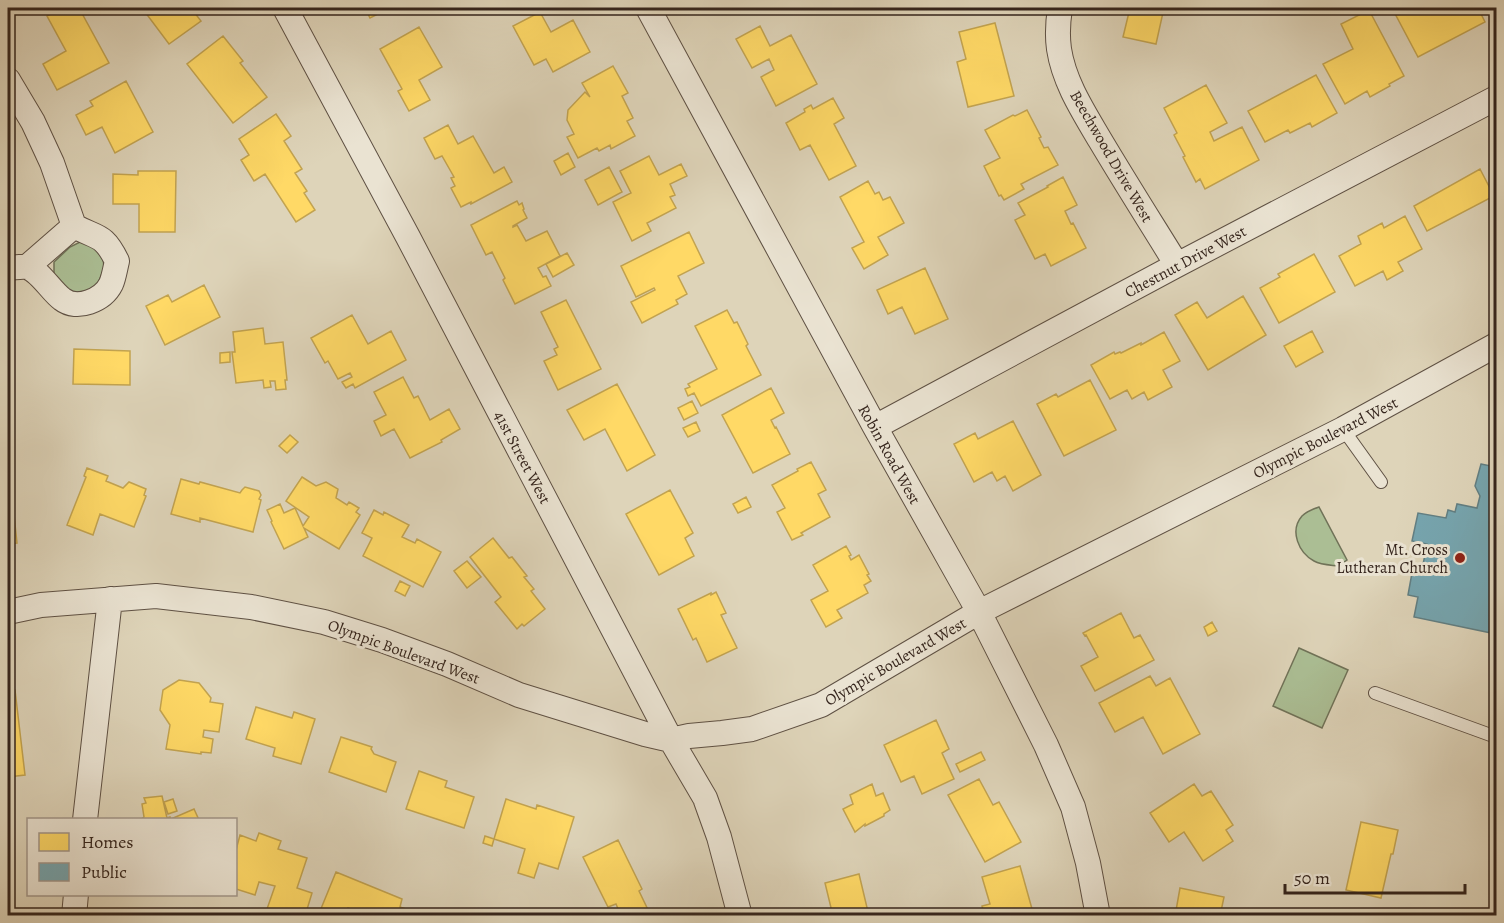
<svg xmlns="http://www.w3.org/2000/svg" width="1504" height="923" font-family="Alegreya,serif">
	<rect width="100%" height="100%" fill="#ded4b9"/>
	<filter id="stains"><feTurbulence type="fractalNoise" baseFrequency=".00333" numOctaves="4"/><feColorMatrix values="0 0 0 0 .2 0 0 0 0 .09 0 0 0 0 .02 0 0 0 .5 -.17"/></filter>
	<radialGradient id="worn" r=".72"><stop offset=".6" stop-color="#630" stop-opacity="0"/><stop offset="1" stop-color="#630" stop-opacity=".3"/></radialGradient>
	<path fill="#abbe94" stroke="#707258" stroke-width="1.5" d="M84,240L93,242L103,257L104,268L99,281L95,289L86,292H70L54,276V262L70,247Z
		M1319,507L1347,560L1338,566C1330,565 1321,565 1314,561C1299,553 1289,531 1302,516C1307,511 1313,509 1319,507Z
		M1299,648L1348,670L1322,728L1273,706Z"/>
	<path fill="#ffd966" stroke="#c2a350" stroke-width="1.5" d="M63,8H79L109,63L57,90L43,64L66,51L47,16Z
		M142,8H191L201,21L169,44Z
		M365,8H390L370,18Z
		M1130,8H1164L1156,44L1123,37Z
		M1392,8H1431L1434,12L1443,8H1478L1485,22L1418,57Z
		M1369,10L1404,76L1389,84L1390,86L1370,97L1367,91L1345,104L1323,64L1353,49L1341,24Z
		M540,12L551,32L573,20L590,52L553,72L546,59L534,65L513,26Z
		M995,23L1014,96L968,107L957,62L966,59L959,32Z
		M760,26L770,46L791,35L817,84L776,106L761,77L774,70L769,59L752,68L736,39Z
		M419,27L442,67L419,80L430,100L409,111L398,91L402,89L380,49Z
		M223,36L243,61L240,63L267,97L233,123L187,64Z
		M613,66L628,93L622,96L633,118L627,121L635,136L611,149L610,145L599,151L597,148L578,158L567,137L574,134L567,120L568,110L585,92L590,97L582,83Z
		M1316,75L1337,113L1312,127L1310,123L1290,133L1288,130L1265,142L1248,111Z
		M126,81L153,132L115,153L102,127L86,135L76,115L93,106L90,101Z
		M1206,85L1227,123L1210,132L1214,141L1242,127L1259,160L1205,189L1200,179L1196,182L1183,157L1185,156L1174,135L1177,133L1164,108Z
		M833,98L844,118L834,124L856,166L829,180L810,145L800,150L786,123L805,112L804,109L811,105L813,109Z
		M1027,110L1041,137L1039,138L1044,148L1048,147L1058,165L1021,184L1024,189L1004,200L1001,195L999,196L984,166L1000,158L985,130L1013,115L1015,116Z
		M276,114L291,136L284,141L302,169L295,173L307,191L304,193L315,210L296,222L265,174L254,181L241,160L249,155L239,139Z
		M448,125L458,144L473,136L494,173L504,167L512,182L471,204V202L461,207L451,188L455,186L451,178L454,177L442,156L435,159L424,138Z
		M568,153L575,167L561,175L554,161Z
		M649,156L659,175L681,164L687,176L670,184L675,195L670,197L676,208L647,223L651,231L632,241L613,202L631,193L620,171Z
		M609,167L622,192L598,205L585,180Z
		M1480,169L1494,196L1427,231L1414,206Z
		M138,171H176L175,232H139V204H113V174L138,175Z
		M1063,177L1077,205L1065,211L1071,224L1073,223L1086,248L1051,266L1045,254L1035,259L1015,220L1025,215L1018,203L1048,187L1047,186Z
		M868,181L875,194L879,192L883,200L890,197L904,223L878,237L888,255L864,269L852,248L864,242L840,197Z
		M517,201L519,205L522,203L524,209L523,210L527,218L513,226V227L517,225L526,241L547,231L560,256L538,268L543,277L546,276L551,286L515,304L503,280L505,278L492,252L486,255L471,225Z
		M1405,216L1422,249L1398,262L1403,271L1387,280L1383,271L1355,286L1339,256L1361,244L1358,236L1382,223L1384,228Z
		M689,232L704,263L678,276L687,294L676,300L678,304L642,323L631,302L655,290L654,288L636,297L621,266Z
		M567,253L574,265L553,277L546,264Z
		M1314,254L1335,292L1279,323L1260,288L1280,277L1278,274Z
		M925,268L948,319L915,334L902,307L888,314L877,290Z
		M204,285L220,317L165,345L146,306L168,295L172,302Z
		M1243,296L1266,335L1208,370L1175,315L1197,302L1207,318Z
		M566,300L601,369L558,390L544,361L557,355L554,349L558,347L541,312Z
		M727,310L734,323L737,322L748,344L746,346L761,375L701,406L694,393L688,396L685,389L690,387L688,384L717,369L695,326Z
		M352,315L368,344L391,331L406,360L355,388L353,384L346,388L342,382L352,377L350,373L338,379L328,361L325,363L311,338Z
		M263,328L265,344L283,342L287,380H285L286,389L276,390L275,381H270L271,387L264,388L263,380L236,383L232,352H235L233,332Z
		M1312,331L1323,352L1296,367L1284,346Z
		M1164,332L1180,361L1163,370L1172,387L1148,400L1144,392L1132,399L1127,390L1110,399L1091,365L1114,352L1115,354L1120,352L1121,353L1141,343V345Z
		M74,349L130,351V385L73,384Z
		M230,352V362L220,363V353Z
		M403,377L414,398L418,396L430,420L449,409L460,429L441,440L442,442L410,458L394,429L381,436L374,421L386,415L374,392Z
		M1090,380L1116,430L1064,456L1037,404L1056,394L1058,397Z
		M617,384L655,455L627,471L605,429L584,440L567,410Z
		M771,388L784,413L771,420L775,428L776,427L790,454L753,473L722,415Z
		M692,401L698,413L684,420L678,408Z
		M1013,421L1041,475L1013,491L1005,476L997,481L992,472L974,482L954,444L975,433L978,439Z
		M696,422L700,431L688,437L683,428Z
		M290,435L298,442L287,453L279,446Z
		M811,462L826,490L818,494L830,517L801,533L803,535L792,540L777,512L785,508L772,485L798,471L797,469Z
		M87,468L108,476L106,481L123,488L129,482L146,489L144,495L146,496L134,527L100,514L93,535L67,525L86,477L84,476Z
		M302,477L316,486L326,482L338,489L336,498L347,505L349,502L359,508L356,512L360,515L339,549L304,528L308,537L284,549L271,522L272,521L267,510L280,504L284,513L295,508L303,526L309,517L286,501Z
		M181,479L199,484L200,482L240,493L242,490L245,487L259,491L261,495L259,499L261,500L253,532L200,518V522L171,514Z
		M11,487L17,543L8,544V488Z
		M670,490L693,533L685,538L694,556L659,575L626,514Z
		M746,497L751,507L738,513L733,504Z
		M374,510L383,515L384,512L409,525L402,537L415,543L417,539L441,552L423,587L363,556L372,538L362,533Z
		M493,538L509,558L512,557L527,576L524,577L534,589L531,591L545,609L524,626L522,624L517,629L495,602L501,597L470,557Z
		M846,546L851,555L849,556L851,560L859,555L869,574L867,575L871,581L864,585L868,593L837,610L842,618L826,627L811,600L828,591L813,565Z
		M467,561L481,577L467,588L454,571Z
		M400,581L410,586L405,596L395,591Z
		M716,592L726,613L721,615L737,648L707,662L696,638L693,640L678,609L711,593V595Z
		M1121,613L1134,638L1140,635L1154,660L1095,691L1081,666L1098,657L1086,635L1085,636L1083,633Z
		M1212,622L1217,631L1208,636L1204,627Z
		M1150,676L1156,686L1170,678L1200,734L1163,754L1143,717L1115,732L1099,703Z
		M179,680L199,683L211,698L210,702L223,704L219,732L204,730L203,737L213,739L211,753L201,752V754L166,749L170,725L160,710L163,690Z
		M8,690H15L25,775L8,777Z
		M256,707L292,718L294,712L315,719L301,764L273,756L275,748L246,739Z
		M936,720L949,749L942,753L954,779L922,794L914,776L901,782L884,745Z
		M341,737L372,747L371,749L374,754L396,762L386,792L329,772Z
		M981,752L985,760L960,772L956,764Z
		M419,771L447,781L445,787L474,797L464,828L406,809Z
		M979,779L993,805L999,802L1021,842L985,862L948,795Z
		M872,784L876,796L883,793L890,810L884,814V816L865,826V824L855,832L843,809L853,804L850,795Z
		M1194,784L1202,796L1211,791L1233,825L1226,830L1233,841L1203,861L1184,832L1169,842L1150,813Z
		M162,796L167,818L170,817L171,819L194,809L199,820H140L144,817L142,804L146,803L144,798Z
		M173,799L177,811L168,814L164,802Z
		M506,799L536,809L537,805L574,817L558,869L539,863L534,878L518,873L525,849L494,839L492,846L483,843L485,836L494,839Z
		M1361,822L1398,830L1393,854H1391L1381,898L1346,890Z
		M259,833L281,841L278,849L307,858L297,888L312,893L305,916H286L267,909L275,886L259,882L255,895L236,889V850L240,835L256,841Z
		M618,840L642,889L639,891L651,916H621L616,904L608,907L583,857Z
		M1020,866L1034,916H984L982,906L990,904L982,877Z
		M336,872L402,899L400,907L406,909L404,916H360L361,913L348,908L345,916H318Z
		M859,874L869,916H833L825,883Z
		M1180,888L1224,897L1220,916H1175Z"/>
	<path fill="#76a5af" stroke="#627f83" stroke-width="1.5" d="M1481,464L1496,467V634L1414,617L1418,597L1408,595L1412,573L1421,575L1427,544L1412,541L1418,513L1446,518L1448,510L1455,512L1457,504L1477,508L1480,496L1475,486Z"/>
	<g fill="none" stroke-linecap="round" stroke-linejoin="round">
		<g stroke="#5f5144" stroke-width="14">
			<path id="service" d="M1343,429L1381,482
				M1375,693L1496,737"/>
		</g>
		<g stroke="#5f5144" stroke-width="26">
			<path id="minor" d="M285,8L408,237L671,740L705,798L719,837L740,916
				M648,8L875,427L979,612L1046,745L1073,807L1088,863L1098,916
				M1060,8C1058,21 1057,35 1059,49C1064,82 1083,111 1100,140C1125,182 1151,223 1177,265
				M8,80L33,122L52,163L74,226C98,239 103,233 117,261C115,269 114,277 111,284C103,300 77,311 62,299C51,291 40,271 27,267C21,266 13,268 8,268
				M27,267L74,226
				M875,427L1177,265L1496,98
				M8,612L41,605L156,596L251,607L324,622L382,640L447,664L519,695L645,734L671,740L689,736L722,733L752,729L821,705L979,612L1343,429L1496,345
				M85,820L110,599
				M74,916L76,894"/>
		</g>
		<use href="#service" stroke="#eae3d2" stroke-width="12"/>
		<use href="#minor" stroke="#eae3d2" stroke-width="24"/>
	</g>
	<circle fill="#8f2418" stroke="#eae3d2" stroke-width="2" cx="1460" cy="558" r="6"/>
	<g text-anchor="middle" stroke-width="6" stroke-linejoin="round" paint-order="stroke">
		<g font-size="16" fill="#35251d" stroke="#eae3d2">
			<text transform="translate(1112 156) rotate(60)" y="6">Beechwood Drive West</text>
			<text transform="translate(1185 261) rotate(-28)" y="6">Chestnut Drive West</text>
			<text transform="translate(1325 437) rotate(-27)" y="6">Olympic Boulevard West</text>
			<text transform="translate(890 454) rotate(61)" y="6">Robin Road West</text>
			<text transform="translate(523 457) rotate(62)" y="6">41st Street West</text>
			<text transform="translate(404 651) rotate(20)" y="6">Olympic Boulevard West</text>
			<text transform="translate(895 661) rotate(-30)" y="6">Olympic Boulevard West</text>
		</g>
		<g font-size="16" fill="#35251d" stroke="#eae3d2" text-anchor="end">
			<text x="1448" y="555">Mt. Cross<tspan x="1448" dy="18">Lutheran Church</tspan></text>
		</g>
	</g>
	<rect width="1504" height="923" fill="none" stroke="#ded4b9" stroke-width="30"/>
	<rect x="9" y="9" width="1486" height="905" fill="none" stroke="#35251d" stroke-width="3"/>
	<rect x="15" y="15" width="1474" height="893" fill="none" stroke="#35251d" stroke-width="1.5"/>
	<rect x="27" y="818" width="210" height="78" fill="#eae3d2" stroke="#a2978a" stroke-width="1.5"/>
	<rect x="39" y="833" width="30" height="18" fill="#ffd966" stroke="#a2978a" stroke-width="1.5"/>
	<text x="81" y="848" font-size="18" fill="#35251d">Homes</text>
	<rect x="39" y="863" width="30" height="18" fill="#76a5af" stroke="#a2978a" stroke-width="1.5"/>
	<text x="81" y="878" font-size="18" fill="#35251d">Public</text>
	<path d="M1285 884v9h180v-9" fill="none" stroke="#35251d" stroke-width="3"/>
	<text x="1294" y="884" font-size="18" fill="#35251d" stroke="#eae3d2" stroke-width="4.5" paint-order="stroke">50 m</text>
	<rect width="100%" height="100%" filter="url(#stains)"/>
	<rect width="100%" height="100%" fill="url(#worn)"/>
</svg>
